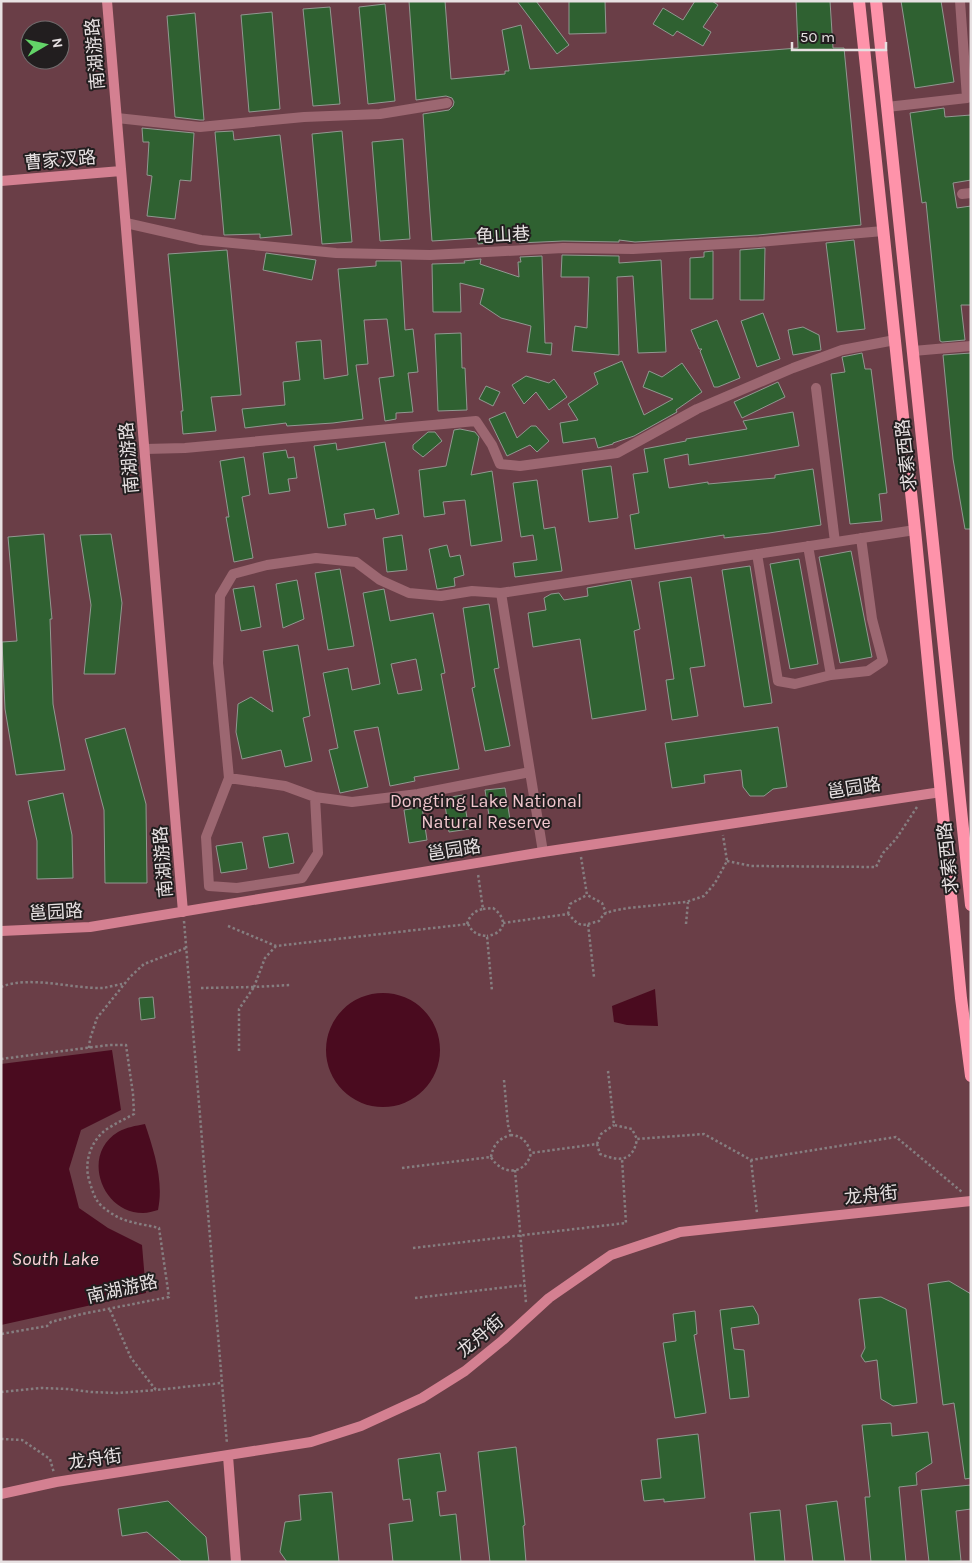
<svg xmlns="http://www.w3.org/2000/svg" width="972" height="1563" font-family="Karla,'Noto Sans SC',sans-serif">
	<rect width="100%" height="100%" fill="#3e3537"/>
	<path fill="#6a3e47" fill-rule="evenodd" d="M1,1H971V1562H1ZM30,30H60V60H30Z"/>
	<path fill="#4a0b1f" d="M655,989L658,1026L627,1025L614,1022L612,1006Z
		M326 1050a57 57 0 1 1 114 0a57 57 0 1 1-114 0Z
		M112,1050L121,1110L81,1130L69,1169L79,1208L108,1228L142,1245L146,1293L1,1325V1064Z
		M145,1124C154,1151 164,1181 158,1210C153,1211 148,1213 143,1213C101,1213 81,1154 118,1132C127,1127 135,1126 145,1124Z"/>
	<path fill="#2f6131" stroke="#919891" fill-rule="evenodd" d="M409,1H445L451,79L505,74V71H509L502,30L521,25L530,69L798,48L796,1H830L833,48H844L861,225L758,235L635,242L619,240V242L563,241L519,243V240L478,244V238L432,241L423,114L449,110L453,106L454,102L452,98L446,96L416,100Z
		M517,1H536L569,45L557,54Z
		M569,1H605L606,33L569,34Z
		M695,1H712L718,5L703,27L711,32L703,46L677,31L673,36L653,24L663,8L683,20Z
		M901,1H941L954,82L915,88Z
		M385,4L395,101L368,104L359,7Z
		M330,7L340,104L313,106L303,9Z
		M272,12L280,109L249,112L241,15Z
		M195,13L204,120H200L175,117L167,16Z
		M944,108L945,117L971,115V180L953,183L957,208L971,206V305H961L965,340L942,342L940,341L926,202L922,203L910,113Z
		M142,128L194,133L191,181L180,180L175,219L147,216L152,176L147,175L149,142H143Z
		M233,131L234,140L280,135L292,235L260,238V234L224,235L215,132Z
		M342,131L352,242L322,244L312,134Z
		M403,139L410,239L380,241L372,142Z
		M854,240L865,329L837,332L826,243Z
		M765,248L764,300H740V250Z
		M227,250L241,395L211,397L216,431L183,434L181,411H183L168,254Z
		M713,251V299H690V258L704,257V252Z
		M266,253L316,260L312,280L263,270Z
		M562,255L619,256V263L661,260L666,352L638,353L633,276L617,277L619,355L572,351L575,326L587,328L589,277H561Z
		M542,256L545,343H552L551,355L527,352L531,326L501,318L480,304L484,289L460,283L461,312H433L432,264L465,263L464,261L481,259L480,264L519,277L518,262H521L520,257Z
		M376,261H401L405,330L413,329L418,372L408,373L413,412L396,413V419L385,421L379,378L394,376L387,319L364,320L368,364L356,365L363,419L333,423L287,426L286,423L245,428L242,409L285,405L283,382L300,380L296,342L321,340L324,379L348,375L338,269L376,266Z
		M763,313L780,359L757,367L741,321Z
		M717,320L740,378L718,387H714L700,351L702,349H699L691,330Z
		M803,327L819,335L821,350L793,355L788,330Z
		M461,333L462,368H465L467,410L438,411L435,334Z
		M862,353L865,369H871L887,493L879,494L882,521L850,524L831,374L845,372L842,357Z
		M971,353V529H965L953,459L943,355Z
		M622,361L644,415L673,399L643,387L649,371L662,377L682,363L702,392L676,410L677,412L634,436L613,443V444L598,448L595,438L563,443L560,423L578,420L568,404L598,384L594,373Z
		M526,376L549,383L554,379L567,397L549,410L536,392L524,404L512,385Z
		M778,382L785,397L742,418L734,402Z
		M486,386L500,392L493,406L479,399Z
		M505,412L517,438L531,426H536L549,441L537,452L530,445L507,456L489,419Z
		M793,412L799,446L744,456L689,465L688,454L664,459L669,488L708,482V484L775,478V475L813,469L821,525L769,533L724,538V535L635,549L630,515L639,513L633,474L648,472L644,449L686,441V439L747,429L743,421Z
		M460,429L475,432L479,437L471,475L492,471L502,541L471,546L465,500L443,502L445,514L424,517L419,470L446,466L454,430Z
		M428,432H435L442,441L423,457L413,449V445Z
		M385,442L399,514L376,519L374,509L344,514L346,525L328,528L314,446L336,443L337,450Z
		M286,450L288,458L294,457L297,478L288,479L290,491L269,494L263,453Z
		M244,457L250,495L242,497L253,558L234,562L226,517H229L220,461Z
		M611,466L618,518L589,522L582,470Z
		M537,480L544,529L555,527L562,571L515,577L513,563L537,560L533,535L521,537L513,483Z
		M44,534L52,619H50L53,704L65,770L16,775L5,709L2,642L17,641L8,537Z
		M111,534L122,603L115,674H84L91,605L80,535Z
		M402,535L407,570L387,572L383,538Z
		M447,545L450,557L460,555L464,575L454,578L455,586L437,589L429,549Z
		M851,551L872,657L840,663L819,557Z
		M799,559L818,664L790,669L770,564Z
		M750,566L772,703L744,707L722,570Z
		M340,569L354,646L328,650L315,573Z
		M691,577L705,666L690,668L698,716L672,720L666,680L674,679L659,582Z
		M297,580L304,619L283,628L276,584Z
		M631,580L640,629L634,631L646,710L592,719L580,639L533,647L528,613L546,610L544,598L551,594L559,593L564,600L588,596L587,588Z
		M254,586L261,627L241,631L233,589Z
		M384,589L390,621L433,613L445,673L441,674L459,769L414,777L415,781L390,786L378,727L354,731L368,787L340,793L329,750L338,748L323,673L348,668L352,690L380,684L363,593ZM416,659L422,690L398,694L391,664Z
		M489,604L499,668L494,669L510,746L485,751L472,688L475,687L463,608Z
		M298,645L310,716L303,718L312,761L285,767L281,750L242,759L236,732L238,704L251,697L273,712L263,651Z
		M778,727L787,787L773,789L764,796H750L743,787L741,770L704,775L705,783L672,788L665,743Z
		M125,728L146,804L147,883H105L104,810L85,739Z
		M505,788L511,826L491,828L485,790Z
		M63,793L72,835L73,878L37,879V841L28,801Z
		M463,795L469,829L449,832L444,798Z
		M422,807L427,840L409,843L404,810Z
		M288,833L294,863L269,868L263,837Z
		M242,842L247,869L221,873L216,846Z
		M153,997L155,1018L141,1020L139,998Z
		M949,1281L971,1294V1478L965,1479L954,1403L943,1405L928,1284Z
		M881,1297L906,1309L917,1403L893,1406L881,1399L877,1360L865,1362L861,1356L865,1348L859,1299Z
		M753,1306L758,1315L759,1324L731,1328L734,1349L744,1350L749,1397L730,1399L720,1310Z
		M695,1311L697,1334L694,1335L706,1413L675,1418L663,1343L676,1341L673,1314Z
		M891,1423L892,1436L928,1432L932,1463L916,1473L917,1485L899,1487L906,1562H871L865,1497H870L862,1425Z
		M698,1434L705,1498L664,1502V1499L644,1501L641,1480L661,1478L657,1439Z
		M516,1447L525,1525L523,1526L526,1562H490L478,1452Z
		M440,1453L446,1491L437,1492L440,1516L456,1514L461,1562H393L389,1524L413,1521L410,1499L403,1500L398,1459Z
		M971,1485V1509L956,1511L961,1561L929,1562L921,1490Z
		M332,1492L339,1562H287L280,1552L285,1522L301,1520L299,1495Z
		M168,1501L206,1537L209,1562H182L147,1532L122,1536L118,1509Z
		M837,1501L845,1562H813L806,1505Z
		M780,1510L785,1562H755L750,1513Z"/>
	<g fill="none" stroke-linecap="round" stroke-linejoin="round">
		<path stroke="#867e80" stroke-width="2.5" stroke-dasharray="2.5 2.5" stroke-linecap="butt" d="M581,857L587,895L602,903L606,913
			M727,861L751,866L876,867L883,853L896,839L917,807
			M483,909L493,908C508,919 506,933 487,936
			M568,914L570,904L587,895
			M184,921L227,1444
			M503,923L568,914C575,920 577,927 588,924L594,977
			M467,924C470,915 474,911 483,909L478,874
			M588,924L599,921L604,914L612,911L628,908L686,902L704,896L715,883L727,861L723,835
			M686,924L688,902
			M228,926L276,946L468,924C473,933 477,935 487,936L492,991
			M276,946L265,958L254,987L291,985
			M1,987C30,975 72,989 103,988C109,987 116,985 122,984
			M201,988L254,987
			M89,1048L90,1039L97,1018L130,977L144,964L186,948
			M239,1051V1009L254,987
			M1,1059L109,1045H126L133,1094L134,1114C125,1119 116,1123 107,1129C90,1141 83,1164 90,1183C95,1199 97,1204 111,1213C125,1223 143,1224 159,1228L169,1297L82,1314L51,1322L47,1326L1,1334
			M608,1071L614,1125L632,1129L637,1139
			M504,1080L508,1125L511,1135C523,1136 527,1142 531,1153
			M597,1144L601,1134L614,1125
			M491,1157C493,1145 499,1138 511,1135
			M751,1160L757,1213
			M402,1168L491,1157C502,1176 526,1175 531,1153L597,1144L600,1154C618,1161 633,1163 637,1139L704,1134L751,1160L896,1137L962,1192
			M515,1170L526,1303
			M413,1248L626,1223L622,1159
			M415,1298L525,1285
			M110,1310L131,1358L156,1390L221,1383
			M1,1392L41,1388L68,1389L91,1392L118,1393L156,1390
			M1,1439L22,1440L50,1459L54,1473"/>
		<path stroke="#9c6771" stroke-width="10" d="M887,107L967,98L960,1
			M117,118L200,127L304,117L380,114L447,103
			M962,194L971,193
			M126,223L201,240L336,253L430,255L563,248L633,249L759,242L883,231
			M913,351L971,346
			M816,388L835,542
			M145,449L185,448L476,421L492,445L500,464L520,466L617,453L697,409L793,368L842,350L895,340
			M808,546L831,675
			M757,554L778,681L795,684L831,675L868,671L883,661L872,619L861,538
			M501,593L472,591L441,596L409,593L380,580L356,562L316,558L267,565L233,574L220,596L218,663L229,778L285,786L315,797L352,802L418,794L530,772
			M229,778L206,837L209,886L237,888L302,878L318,853L315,797
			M543,852L501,593L915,530"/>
		<path stroke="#d48091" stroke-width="10" d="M107,1L183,912
			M1,181L121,171
			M1,931L90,927L543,852L941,792
			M228,1456L236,1562
			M1,1494L56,1482L311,1442L361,1426L422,1398L465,1371L503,1340L549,1298L611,1255L680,1232L971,1201"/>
		<path stroke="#fe93aa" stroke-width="12" d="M859,1L915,530L961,998L971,1076
			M876,1L971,905"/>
	</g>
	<g text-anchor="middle" stroke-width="4" stroke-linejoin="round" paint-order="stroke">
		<g font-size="18" fill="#e7e1e2" stroke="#221e1f">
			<text transform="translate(95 54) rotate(-95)" y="6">南湖游路</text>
			<text transform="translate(60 160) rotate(-5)" y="6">曹家汊路</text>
			<text transform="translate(503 235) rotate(-3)" y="6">龟山巷</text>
			<text transform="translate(906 455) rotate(-96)" y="6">求索西路</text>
			<text transform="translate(129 458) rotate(-95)" y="6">南湖游路</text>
			<text transform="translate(854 788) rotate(-9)" y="6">邕园路</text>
			<text transform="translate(454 850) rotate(-9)" y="6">邕园路</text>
			<text transform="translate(948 858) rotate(-96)" y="6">求索西路</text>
			<text transform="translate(163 862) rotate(-95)" y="6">南湖游路</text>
			<text transform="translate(56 912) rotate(-3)" y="6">邕园路</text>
			<text transform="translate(871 1195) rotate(-6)" y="6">龙舟街</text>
			<text transform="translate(122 1289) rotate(-13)" y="6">南湖游路</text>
			<text transform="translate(480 1336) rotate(-40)" y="6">龙舟街</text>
			<text transform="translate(95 1459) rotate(-8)" y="6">龙舟街</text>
		</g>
		<g font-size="18" fill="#f1c7ce" stroke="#221e1f">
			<text x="486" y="807">Dongting Lake National<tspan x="486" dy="21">Natural Reserve</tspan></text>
		</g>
		<g font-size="19" font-style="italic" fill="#fdd2d9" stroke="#221e1f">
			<text x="55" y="1265">South Lake</text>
		</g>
	</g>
	<rect width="972" height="1563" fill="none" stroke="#e7e1e2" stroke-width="5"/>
	<g transform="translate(45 45) rotate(81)"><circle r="24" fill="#221e1f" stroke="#716c6d"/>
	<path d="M0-4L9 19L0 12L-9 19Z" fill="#63d468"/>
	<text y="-8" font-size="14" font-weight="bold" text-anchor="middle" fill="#e7e1e2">N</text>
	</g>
	<path d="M792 42v8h94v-8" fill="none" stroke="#e7e1e2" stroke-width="2.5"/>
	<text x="800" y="42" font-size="15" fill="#e7e1e2" stroke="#221e1f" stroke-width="4" paint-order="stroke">50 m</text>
</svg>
